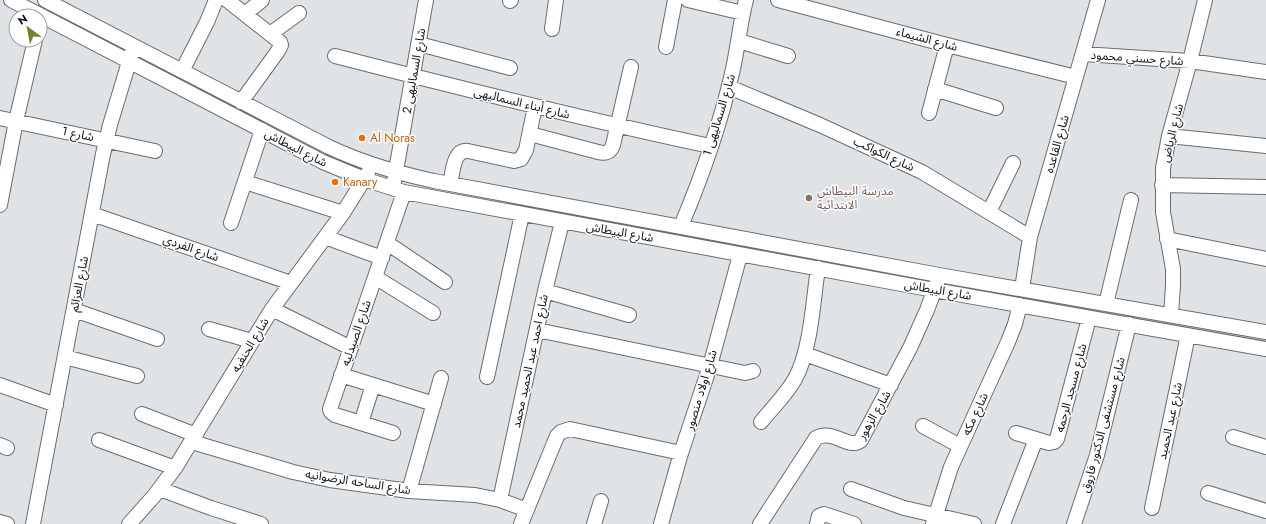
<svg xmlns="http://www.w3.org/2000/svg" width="1266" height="524" font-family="Jost,'Noto Sans Arabic',sans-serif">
	<rect width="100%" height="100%" fill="#e0e3e6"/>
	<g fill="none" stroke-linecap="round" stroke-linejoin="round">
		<g stroke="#6a6c6f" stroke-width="16">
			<path id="minor" d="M11,0L323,162L364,179L404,192L934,290L1266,349
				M45,0L329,147C363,163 397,173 434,181L939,275L1266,332
				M227,0L280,42L281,45L278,51L241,102
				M688,0L743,13
				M778,0L947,45L1076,77
				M510,1L511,0
				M245,14L262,0
				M552,29L556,0
				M270,34L299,13
				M739,41L788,56
				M419,44L510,68
				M666,47L675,0
				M1083,54L1190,61L1266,72
				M335,56C459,88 584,119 710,146
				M182,71L207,22L216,0
				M729,87L820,125L922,172L1030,237
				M935,89L996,108
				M929,113L947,45
				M0,118L155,151
				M530,134L598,152C606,154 610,153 613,145L631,67
				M1169,136L1266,146
				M245,182L343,213
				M394,182L426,0
				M450,184C453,173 453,149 468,151L514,161L521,159L526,150L535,106
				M1162,185L1266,187
				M0,205L16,121L35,40
				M989,212L1013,163
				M92,214L291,283
				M231,223L262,130
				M681,226C702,176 721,123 733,69C738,46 740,23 746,0
				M325,237L382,258
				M1167,239L1266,259
				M387,243L445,282
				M375,277L433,313
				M1022,289L1030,237L1098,0
				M545,291L629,315
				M1106,304L1131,200
				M272,309L351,348
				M74,310L157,339
				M1171,315L1173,285V269L1163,212V168L1169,136L1190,61L1205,0
				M209,329L252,341
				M537,330L745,373L753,371
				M805,354L891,385
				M65,357L137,376
				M341,375L434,404
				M487,377L522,214
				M0,385L56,405
				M142,414L196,435
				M761,422C772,408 786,395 795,379C811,350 813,301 818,268
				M361,423L373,385
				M923,426L960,446
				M393,433L335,415L331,412L330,409L404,192
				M1016,433L1049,443L1054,442L1057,439L1089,318
				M1233,437L1266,447
				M99,440L175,468
				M192,442L293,472L330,480L409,491L475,495L500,500L527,510
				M0,445L7,448
				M160,489L211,508L261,524
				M851,489L904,508L974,524
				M409,491L441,378
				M1208,493L1266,511
				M500,500L545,291L562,222
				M1152,508L1188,335
				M0,522L7,524
				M33,524L103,154L110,125L132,52
				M129,524L154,496L175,468L272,309L343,213L368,173
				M521,524L557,436L561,432L570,429L681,453
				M594,524L601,501
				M661,524L681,453L710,366L740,255
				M760,524L816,438C832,428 850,451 861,440L910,348L927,310L937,283
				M817,524L819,516L824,514L854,524
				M933,524L951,467L1008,342L1015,324L1020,305
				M1003,524L1036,439
				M1074,524L1097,455L1129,324"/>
		</g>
		<use href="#minor" stroke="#fff" stroke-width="14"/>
	</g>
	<g fill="#e8710a" stroke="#fff" stroke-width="1.5">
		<circle cx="362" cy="138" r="4"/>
		<circle cx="335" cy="182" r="4"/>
	</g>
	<circle fill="#8d6e63" stroke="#fff" stroke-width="1.5" cx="809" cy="198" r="4"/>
	<g text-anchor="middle" stroke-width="3" stroke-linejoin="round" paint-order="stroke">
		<g font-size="12" fill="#0e0f10" stroke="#fff">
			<text transform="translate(927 39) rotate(15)" y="4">شارع الشيماء</text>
			<text transform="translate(1137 58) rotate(4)" y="4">شارع حسني محمود</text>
			<text transform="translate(414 71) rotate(-80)" y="4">شارع السماليهى 2</text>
			<text transform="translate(522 103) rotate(14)" y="4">شارع أبناء السماليهى</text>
			<text transform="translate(719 115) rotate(-73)" y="4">شارع السماليهى 1</text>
			<text transform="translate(1172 133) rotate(-76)" y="4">شارع الرياض</text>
			<text transform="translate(78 134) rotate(12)" y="4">شارع 1</text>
			<text transform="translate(1057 144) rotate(-74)" y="4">شارع القاعده</text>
			<text transform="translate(296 148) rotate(27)" y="4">شارع البيطاش</text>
			<text transform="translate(884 154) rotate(25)" y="4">شارع الكواكب</text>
			<text transform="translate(620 232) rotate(10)" y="4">شارع البيطاش</text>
			<text transform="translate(191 248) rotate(19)" y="4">شارع الفردي</text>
			<text transform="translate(79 284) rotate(-79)" y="4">شارع العزائم</text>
			<text transform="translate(938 290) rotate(10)" y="4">شارع البيطاش</text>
			<text transform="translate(356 333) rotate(-71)" y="4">شارع الصيدليه</text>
			<text transform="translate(250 345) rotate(-59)" y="4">شارع الحنفيه</text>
			<text transform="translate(530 361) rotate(-78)" y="4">شارع احمد عبد الحميد محمد</text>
			<text transform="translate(1071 388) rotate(-75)" y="4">شارع مسجد الرحمه</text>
			<text transform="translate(701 390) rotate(-73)" y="4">شارع اولاد منصور</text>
			<text transform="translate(975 414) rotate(-65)" y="4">شارع مكه</text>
			<text transform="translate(874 415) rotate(-60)" y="4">شارع الزهور</text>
			<text transform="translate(1170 421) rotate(-78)" y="4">شارع عبد الحميد</text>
			<text transform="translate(1103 425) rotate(-75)" y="4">شارع مستشفى الدكتور فاروق</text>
			<text transform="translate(358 482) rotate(9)" y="4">شارع الساحه الرضوانيه</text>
		</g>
		<g font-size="12" fill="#c56008" stroke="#fff" text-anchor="start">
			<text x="370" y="142">Al Noras</text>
			<text x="343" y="186">Kanary</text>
		</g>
		<g font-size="12" fill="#785e54" stroke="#fff" text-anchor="start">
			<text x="817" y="195">مدرسة البيطاش<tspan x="817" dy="14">الابتدائية</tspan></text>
		</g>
	</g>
	<g transform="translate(28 28) rotate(328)"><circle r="19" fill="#ffffff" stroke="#9f9f9f"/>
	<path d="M0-3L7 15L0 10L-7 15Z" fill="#78812d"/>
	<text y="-6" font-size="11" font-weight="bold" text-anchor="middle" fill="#0e0f10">N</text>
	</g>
</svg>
